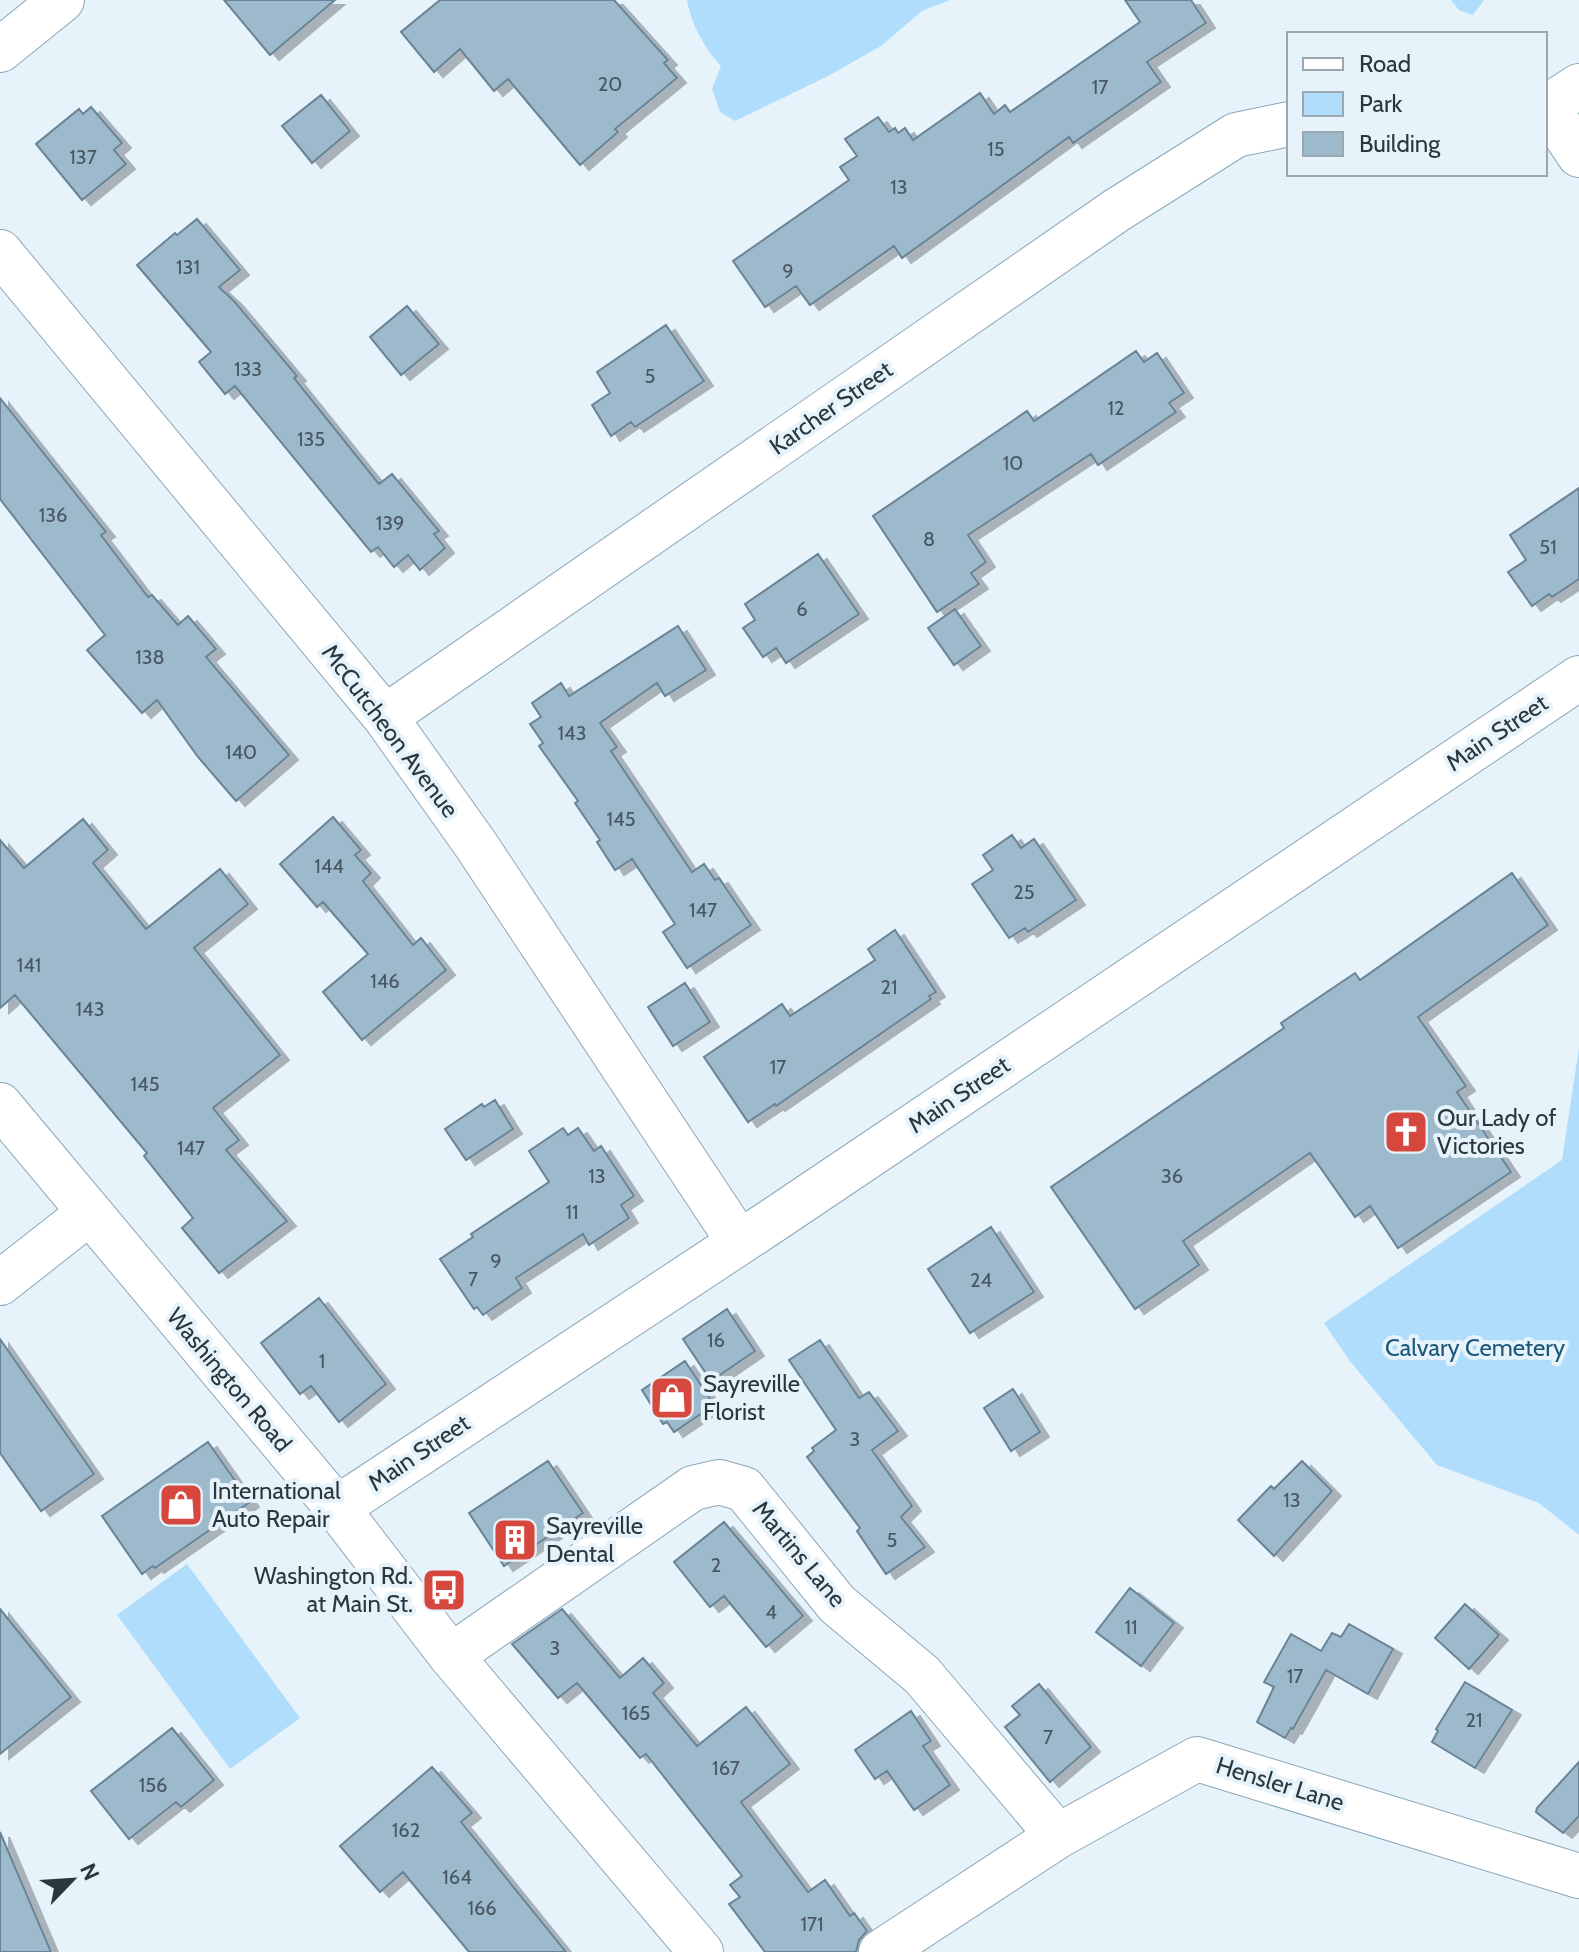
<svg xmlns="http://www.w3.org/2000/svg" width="1579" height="1952" font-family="Cabin,sans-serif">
	<defs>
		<filter id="shadow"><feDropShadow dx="9" dy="5" stdDeviation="0" flood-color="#0004"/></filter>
	</defs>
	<rect width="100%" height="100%" fill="#e7f3fb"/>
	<path fill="#b0ddfc" d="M687,0H950L922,11L881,46L828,76L735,121L720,112L712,89L721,66C705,49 691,24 687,0Z
		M1451,0H1484L1473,15L1459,10Z
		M1579,1048V1535L1539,1503L1437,1465L1349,1360L1324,1323L1562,1160Z
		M187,1564L300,1718L230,1769L117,1615Z"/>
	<path fill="#9db9cc" stroke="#698496" stroke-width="2" filter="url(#shadow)" d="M224,0H335L270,55Z
		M440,0H614L668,60L664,63L677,78L615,129L618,132L580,165L508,79L494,91L460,49L434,72L401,32Z
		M1125,0H1191L1206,23L1147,62L1161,82L1073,143L1069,137L902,258L894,246L810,305L796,286L765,307L733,261L849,180L840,167L857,156L845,139L878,117L889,132L895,128L898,133L905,128L913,140L980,93L994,114L1005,105L1010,112L1140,22Z
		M321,95L350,131L312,163L282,126Z
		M91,107L122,143L114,150L126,164L82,200L36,144L79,109L83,114Z
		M197,219L240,270L219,287L234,301L297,376L294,378L379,484L392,474L439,531L434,534L445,548L420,570L408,555L394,567L378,547L371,552L235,386L225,394L199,362L211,352L137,265L175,233L177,235Z
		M407,306L439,344L401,375L370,337Z
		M666,325L704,381L635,427L631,422L611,436L592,405L610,393L597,372Z
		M1136,351L1144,362L1157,353L1184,393L1169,403L1176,412L1098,465L1091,454L968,535L986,562L971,573L979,584L937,612L873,516L1027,411L1034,421Z
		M0,398L106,532L101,535L148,597L152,595L178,625L188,616L216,649L206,657L289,755L236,801L198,757L157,700L142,713L87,650L105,635L0,499Z
		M1579,488V579L1552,597L1549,594L1532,606L1508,572L1526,560L1510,535Z
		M818,554L859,614L786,663L776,648L763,657L743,628L755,620L745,604Z
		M955,609L981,646L954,665L928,628Z
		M678,626L706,670L665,696L657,683L600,723L617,747L611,751L692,872L704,864L715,880L719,878L751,925L687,968L663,932L675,924L632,859L615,870L597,842L600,840L575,803L578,801L539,746L543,743L530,724L541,717L532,703L561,683L569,696Z
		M333,817L361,850L355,855L371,873L363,881L413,945L421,938L446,970L362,1040L323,992L368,954L323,902L317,907L280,864Z
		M83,819L108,850L93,863L146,929L220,869L248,904L194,948L280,1055L213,1108L239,1140L226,1150L287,1221L219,1273L182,1228L193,1218L144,1156L147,1153L15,995L0,1008V840L24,868Z
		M1012,835L1021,848L1034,839L1076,900L1028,932L1025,928L1009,938L972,884L993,870L983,855Z
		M1512,873L1548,925L1418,1017L1466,1086L1457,1092L1511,1172L1398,1248L1370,1206L1355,1217L1310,1153L1183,1241L1199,1265L1135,1309L1051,1187L1284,1028L1281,1023L1355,973L1360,980Z
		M895,930L936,992L929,996L931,999L776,1106L775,1104L748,1122L704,1057L782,1004L790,1016L875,960L868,949Z
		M685,983L710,1022L673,1046L648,1007Z
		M495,1100L513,1129L466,1160L445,1129L482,1104L484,1107Z
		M563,1128L568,1135L578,1128L594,1151L601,1146L634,1196L621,1205L629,1218L589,1245L583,1234L516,1278L522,1288L483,1315L477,1307L474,1309L440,1259L473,1237L471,1234L549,1182L529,1151Z
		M991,1227L1034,1292L970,1333L928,1269Z
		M319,1298L386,1384L339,1422L311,1386L300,1394L261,1343Z
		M727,1309L755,1351L711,1381L683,1339Z
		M0,1339L94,1474L41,1511L0,1453Z
		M820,1340L859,1398L869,1392L898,1431L872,1450L912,1506L901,1517L925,1547L886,1574L857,1531L860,1528L807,1457L814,1451L812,1448L836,1430L789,1360Z
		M685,1361L714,1405L674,1432L667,1422L663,1424L642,1390Z
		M1013,1389L1040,1432L1011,1451L984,1408Z
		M208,1442L250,1502L155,1568L153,1566L142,1574L102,1516Z
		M548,1461L583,1513L504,1566L469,1513Z
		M1302,1461L1332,1491L1274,1556L1238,1520L1271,1486L1274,1489Z
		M724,1522L803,1616L766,1647L724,1596L710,1607L674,1562Z
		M1130,1588L1174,1623L1141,1666L1096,1632Z
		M1465,1604L1499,1635L1469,1669L1435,1638Z
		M0,1609L71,1697L0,1754Z
		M562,1609L620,1678L643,1658L664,1683L653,1693L697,1746L746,1707L790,1764L741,1802L808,1892L825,1880L850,1916L854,1913L867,1931L859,1940L856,1952H765L729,1904L740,1897L730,1885L742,1876L646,1754L640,1758L577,1683L558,1698L512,1644Z
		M1349,1624L1393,1649L1368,1694L1326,1670L1293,1729L1291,1728L1285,1738L1257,1722L1274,1687L1264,1682L1291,1634L1321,1651L1332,1633L1341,1637Z
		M1465,1682L1512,1710L1475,1768L1432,1742L1438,1731L1436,1729Z
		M1039,1684L1091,1747L1050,1782L1005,1727L1020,1715L1012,1706Z
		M911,1711L931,1741L923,1746L950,1785L914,1810L887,1771L875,1779L855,1750Z
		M172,1728L214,1780L181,1807L176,1802L129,1839L91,1791Z
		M1579,1762V1816L1563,1833L1536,1812L1537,1808Z
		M432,1767L472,1813L461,1822L566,1952H469L403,1872L380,1892L340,1846Z
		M0,1832L51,1952H0Z"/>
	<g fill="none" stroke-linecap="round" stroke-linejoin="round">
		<g stroke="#8ba7ba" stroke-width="46">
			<path id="minor" d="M0,50L62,0
				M1545,108L1579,86
				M1548,108L1579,155
				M0,252L385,717L476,845L739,1242
				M385,717L1117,210L1236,135L1289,124
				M0,1283L89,1213
				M451,1656L693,1488L719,1482L744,1489L837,1604L922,1675L1058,1836
				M881,1952L1058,1836L1197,1759L1579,1876"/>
		</g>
		<g stroke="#8ba7ba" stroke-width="46">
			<path id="major" d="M0,1105L337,1508L451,1656L701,1952
				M337,1508L775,1219L1579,678"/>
		</g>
		<use href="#minor" stroke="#fff" stroke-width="44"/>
		<use href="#major" stroke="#fff" stroke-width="44"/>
	</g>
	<defs>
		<g id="church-square" transform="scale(2.3)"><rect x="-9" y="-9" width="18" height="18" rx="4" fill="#d6483d" stroke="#e7f3fb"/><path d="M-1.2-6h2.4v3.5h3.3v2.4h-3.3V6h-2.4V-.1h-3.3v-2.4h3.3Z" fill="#fff"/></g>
		<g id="shop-square" transform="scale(2.3)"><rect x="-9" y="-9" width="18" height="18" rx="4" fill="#d6483d" stroke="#e7f3fb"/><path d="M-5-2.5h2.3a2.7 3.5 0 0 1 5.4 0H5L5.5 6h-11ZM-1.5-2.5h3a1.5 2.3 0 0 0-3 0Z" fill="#fff"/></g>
		<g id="building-square" transform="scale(2.3)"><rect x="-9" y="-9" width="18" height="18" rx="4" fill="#d6483d" stroke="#e7f3fb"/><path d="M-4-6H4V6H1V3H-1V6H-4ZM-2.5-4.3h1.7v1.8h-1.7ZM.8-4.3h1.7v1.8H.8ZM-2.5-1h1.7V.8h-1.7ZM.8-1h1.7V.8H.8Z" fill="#fff"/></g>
		<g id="bus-square" transform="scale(2.3)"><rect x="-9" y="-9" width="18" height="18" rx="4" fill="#d6483d" stroke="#e7f3fb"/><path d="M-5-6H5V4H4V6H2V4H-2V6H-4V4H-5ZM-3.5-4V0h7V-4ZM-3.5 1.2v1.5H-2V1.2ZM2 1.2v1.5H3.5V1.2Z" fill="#fff"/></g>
	</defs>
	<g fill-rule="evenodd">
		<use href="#church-square" x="1406" y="1132"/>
		<use href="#shop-square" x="672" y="1398"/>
		<use href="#shop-square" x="181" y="1505"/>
		<use href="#building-square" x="515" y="1540"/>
		<use href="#bus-square" x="444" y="1590"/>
	</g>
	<g text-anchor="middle" stroke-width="8" stroke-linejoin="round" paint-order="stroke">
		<g font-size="20" fill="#485862">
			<text x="610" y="91">20</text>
			<text x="1100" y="94">17</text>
			<text x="996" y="156">15</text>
			<text x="83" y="164">137</text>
			<text x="899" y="194">13</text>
			<text x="188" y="274">131</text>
			<text x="788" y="278">9</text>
			<text x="248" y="376">133</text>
			<text x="650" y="383">5</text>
			<text x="1116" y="415">12</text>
			<text x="311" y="446">135</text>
			<text x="1013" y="470">10</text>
			<text x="53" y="522">136</text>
			<text x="390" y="530">139</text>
			<text x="929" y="546">8</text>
			<text x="1548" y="554">51</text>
			<text x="802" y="616">6</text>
			<text x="150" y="664">138</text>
			<text x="572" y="740">143</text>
			<text x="241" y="759">140</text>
			<text x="621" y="826">145</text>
			<text x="329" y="873">144</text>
			<text x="1024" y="899">25</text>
			<text x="703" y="917">147</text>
			<text x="29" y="972">141</text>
			<text x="385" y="988">146</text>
			<text x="889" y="994">21</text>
			<text x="90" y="1016">143</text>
			<text x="778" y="1074">17</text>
			<text x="145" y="1091">145</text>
			<text x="191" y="1155">147</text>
			<text x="597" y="1183">13</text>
			<text x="1172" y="1183">36</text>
			<text x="572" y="1219">11</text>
			<text x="496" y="1268">9</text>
			<text x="473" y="1286">7</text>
			<text x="981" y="1287">24</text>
			<text x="716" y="1347">16</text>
			<text x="322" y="1368">1</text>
			<text x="855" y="1446">3</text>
			<text x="1292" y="1507">13</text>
			<text x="892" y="1547">5</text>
			<text x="716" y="1572">2</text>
			<text x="771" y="1619">4</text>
			<text x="1131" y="1634">11</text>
			<text x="555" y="1655">3</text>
			<text x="1295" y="1683">17</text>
			<text x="636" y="1720">165</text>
			<text x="1474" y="1727">21</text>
			<text x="1048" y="1744">7</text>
			<text x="726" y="1775">167</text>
			<text x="153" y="1792">156</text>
			<text x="406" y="1837">162</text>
			<text x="457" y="1884">164</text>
			<text x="482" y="1915">166</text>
			<text x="812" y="1931">171</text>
		</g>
		<g font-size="24" fill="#2b373e" stroke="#e7f3fb">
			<text transform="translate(831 408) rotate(-35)" y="8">Karcher Street</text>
			<text transform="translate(390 731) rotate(53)" y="8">McCutcheon Avenue</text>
			<text transform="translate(1497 733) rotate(-34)" y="8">Main Street</text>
			<text transform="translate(959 1095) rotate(-34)" y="8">Main Street</text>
			<text transform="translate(229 1380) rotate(50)" y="8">Washington Road</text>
			<text transform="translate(419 1453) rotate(-34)" y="8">Main Street</text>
			<text transform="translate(799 1554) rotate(50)" y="8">Martins Lane</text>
			<text transform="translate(1280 1784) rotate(17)" y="8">Hensler Lane</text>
		</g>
		<g font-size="24" fill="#2b373e" stroke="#e7f3fb" text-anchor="start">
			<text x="1437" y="1126">Our Lady of<tspan x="1437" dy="28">Victories</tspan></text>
			<text x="703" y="1392">Sayreville<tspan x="703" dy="28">Florist</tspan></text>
			<text x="212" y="1499">International<tspan x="212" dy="28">Auto Repair</tspan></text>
			<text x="546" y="1534">Sayreville<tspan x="546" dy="28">Dental</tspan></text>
			<text x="413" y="1584" text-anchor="end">Washington Rd.<tspan x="413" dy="28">at Main St.</tspan></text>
		</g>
		<g font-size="24" fill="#1c587a" stroke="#e7f3fb">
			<text x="1475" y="1356">Calvary Cemetery</text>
		</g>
	</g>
	<rect x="1287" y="32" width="260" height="144" fill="#e7f3fb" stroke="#9ca8af" stroke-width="2"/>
	<rect x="1303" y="58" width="40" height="12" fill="#ffffff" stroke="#9ca8af" stroke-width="2"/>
	<text x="1359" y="72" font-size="24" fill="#2b373e">Road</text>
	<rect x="1303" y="92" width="40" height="24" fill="#b0ddfc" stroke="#9ca8af" stroke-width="2"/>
	<text x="1359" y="112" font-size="24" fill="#2b373e">Park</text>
	<rect x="1303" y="132" width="40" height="24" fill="#9db9cc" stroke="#9ca8af" stroke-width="2"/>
	<text x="1359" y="152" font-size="24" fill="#2b373e">Building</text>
	<g transform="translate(72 1880) rotate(65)" stroke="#e7f3fb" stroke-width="6" paint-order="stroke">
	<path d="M0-6L14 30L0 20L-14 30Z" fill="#2b373e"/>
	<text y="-12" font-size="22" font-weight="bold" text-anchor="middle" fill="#2b373e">N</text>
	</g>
</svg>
